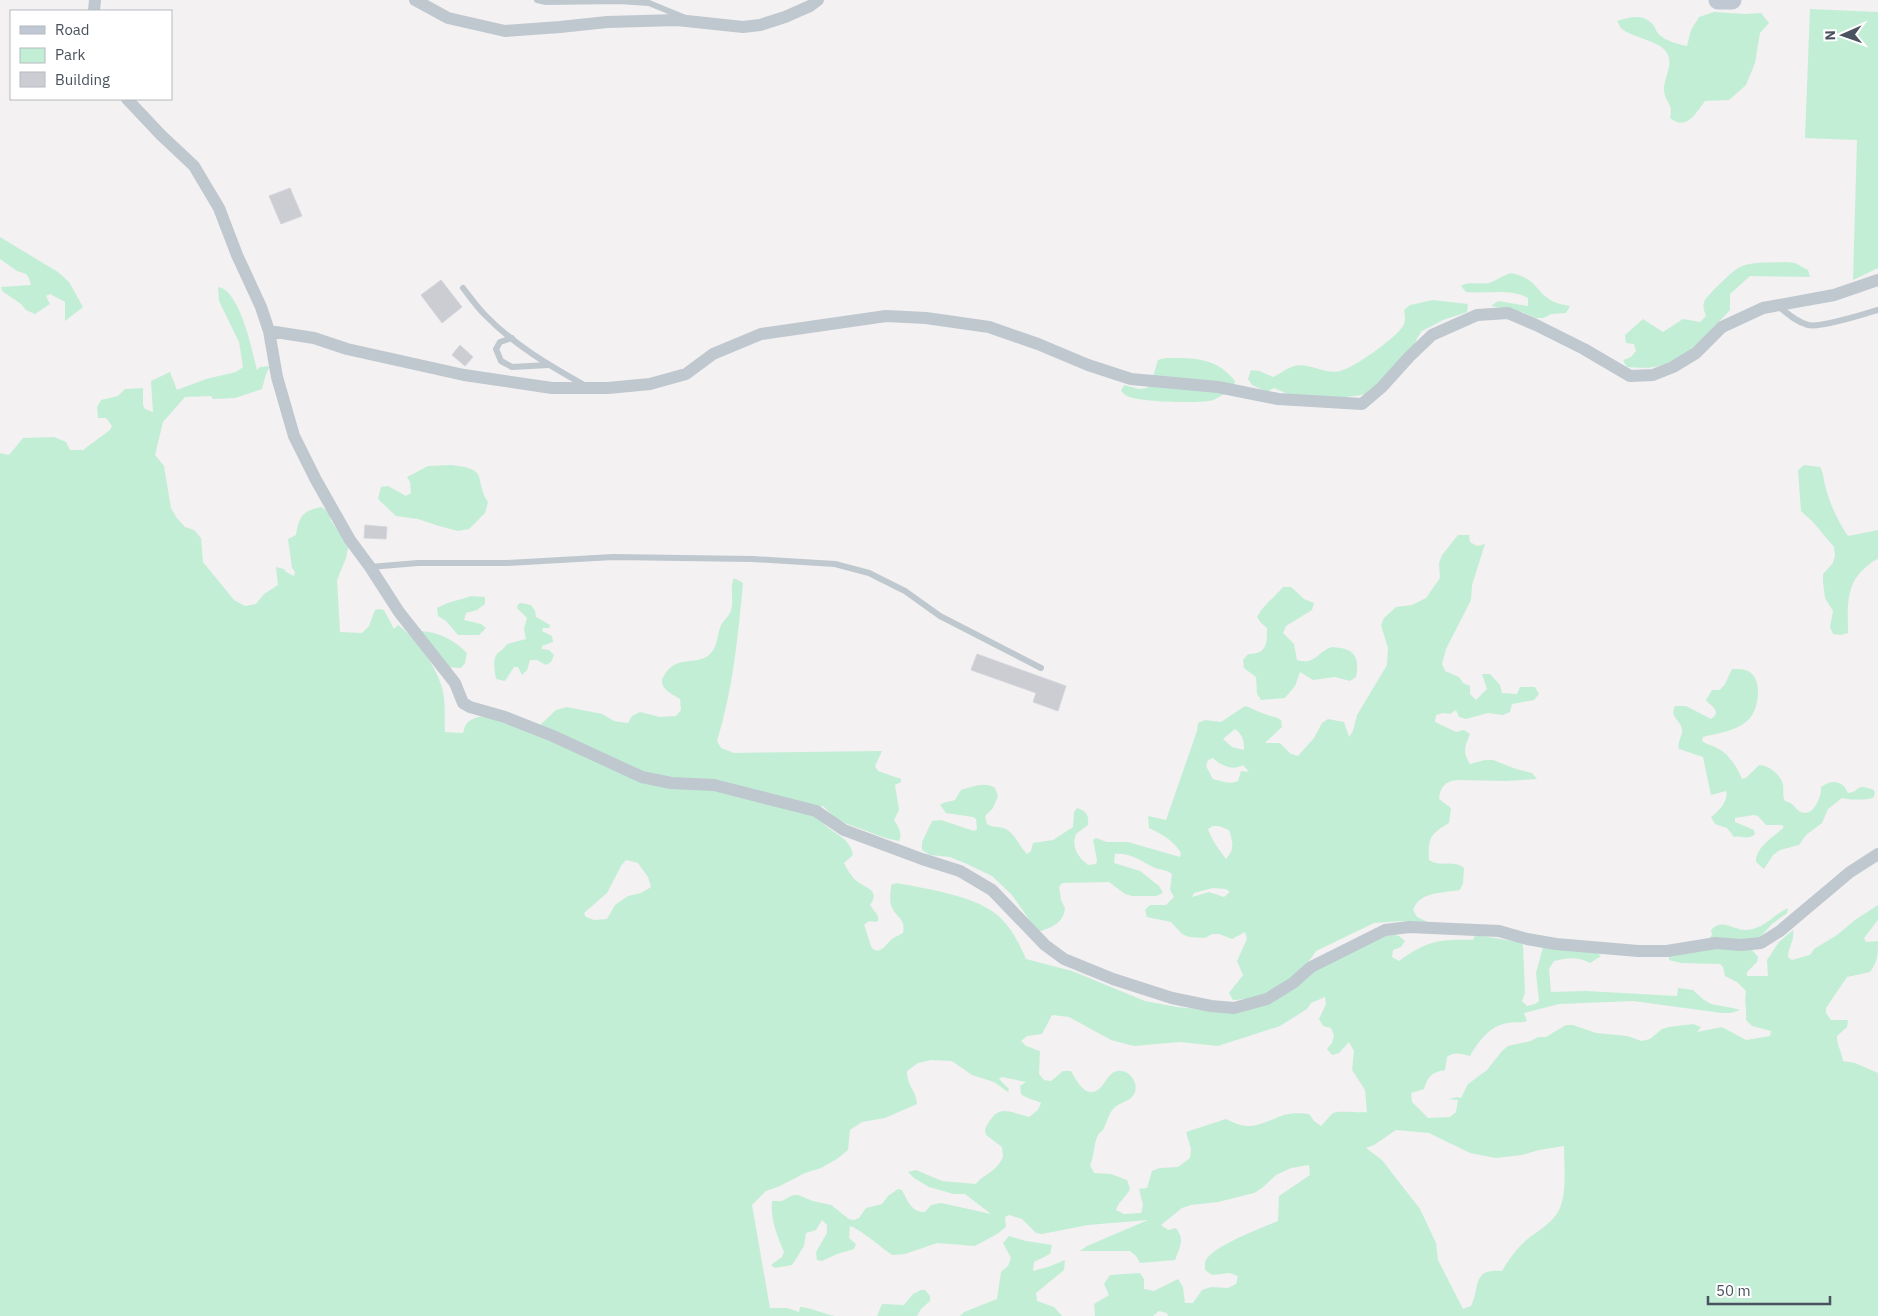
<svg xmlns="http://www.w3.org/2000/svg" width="1878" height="1316" font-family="'IBM Plex Sans',sans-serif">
	<rect width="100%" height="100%" fill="#f3f1f1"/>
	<path fill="#c2eed6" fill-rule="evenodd" d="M1810,9L1878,12V268L1853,280L1857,140L1805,138Z
		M1714,12L1745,14L1761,13L1769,23L1760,33L1755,63L1746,85L1729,100L1705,101C1695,114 1687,131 1670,118C1674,103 1664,102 1664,89C1664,79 1671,69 1669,58C1666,40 1632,39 1621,28C1619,26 1619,23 1617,21C1631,17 1644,13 1654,26C1656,30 1657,33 1661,36C1668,42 1678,44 1687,46L1691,30L1699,17Z
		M0,237L58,272L69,282L83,307L65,321V302L50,294L46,296L50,304L35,314L26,310L21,304L2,291L1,287L31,285L29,278L26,274L17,271L0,259Z
		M1787,262L1795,263L1808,270L1810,277L1750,276L1730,294V310C1712,329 1691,355 1665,364C1653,369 1640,368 1627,367L1623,360L1631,357L1636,351L1634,344L1626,343L1625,335L1643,319L1663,332L1683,319L1700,322L1706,316C1704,310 1702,306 1705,300C1709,294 1733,270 1740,267C1754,261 1772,263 1787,262Z
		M1511,273C1537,278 1535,292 1554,302C1559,304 1565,305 1570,306L1566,313L1551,314L1544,318H1536L1522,312L1491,306L1498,301L1528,306V298C1511,288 1486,294 1466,292L1461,286C1469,281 1479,285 1489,283C1496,281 1503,275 1511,273Z
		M218,287C240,290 252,350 257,370L260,367L270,366L266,374L262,389L235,398L213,399L211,396L185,397L163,422L155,455L164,466L171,508L176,517L185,527L194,530L201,538L203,562L234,600L245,606L256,604L264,594L278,585L276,567L284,569L286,572L294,576L295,572L292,568L288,539L296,535C299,517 302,511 321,507L329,512L331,521L345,540L348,548L346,558L337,580L340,632L362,633L369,626L375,610L379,609L384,610L394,629L398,625C416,638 439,670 443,692C446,705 444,719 445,732L463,733C464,730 465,725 467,723C482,708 521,721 539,726L556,710L567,707L602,714L614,721L628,723L632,716L640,712L660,717L676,716L681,710L680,699C674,695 661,690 662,680C662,678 664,676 665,674C678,654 696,667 710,654C718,647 717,634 721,625C723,621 728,617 730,613C735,602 729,587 734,578L743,583C738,637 733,689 717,741L721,748L734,753L882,751L875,766L878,771L901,779V782L895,785L899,810L894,820C898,826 903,834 899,841C888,839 882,837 872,833C850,824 841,825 823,806L816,808C818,812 820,819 823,823C833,834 850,837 853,855L844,863C847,869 852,878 858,882C868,889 880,891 870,905L878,916V921L875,922L869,921L864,925C866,929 871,947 872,948C880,956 887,943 892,939C895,937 899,935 903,933C906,917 896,919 891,905C889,899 891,891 891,885L897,883C927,889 972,895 996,914C1010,925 1019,943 1026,959L1072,971L1145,1001L1177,1007L1237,1013L1338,955L1391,934L1399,936L1405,941L1401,947L1393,950L1392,957L1399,961C1427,941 1439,939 1473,940L1475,935L1520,942L1523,945L1525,993L1522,1001L1527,1006L1535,1004L1539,1001L1536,973L1543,947L1595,951L1601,956L1590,963C1577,956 1568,958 1554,961L1549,969L1551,992L1586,991L1677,996L1678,988L1693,990C1714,1011 1714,1002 1740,1010L1731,1013H1722L1633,1001L1559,1004L1524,1013L1527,1021C1518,1024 1516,1021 1508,1023C1490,1025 1478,1042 1470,1056C1461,1054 1455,1051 1447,1057L1445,1070C1432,1072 1428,1076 1424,1089L1411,1093L1412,1102L1428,1118L1450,1117L1456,1112L1458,1100L1449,1099L1457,1097L1461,1098L1468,1084L1487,1070L1502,1051L1508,1046L1531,1041L1538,1037H1546L1566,1025H1573L1596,1033L1627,1036L1642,1041L1650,1039L1662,1029L1669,1027L1693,1024L1701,1027L1697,1032L1722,1027L1746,1040L1770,1036L1771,1031L1752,1026L1746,1020C1747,1010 1744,1001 1746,991L1737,982L1725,976L1723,967L1720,964L1681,963L1669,960V955L1707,941L1712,935L1711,930C1722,917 1734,931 1747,930C1764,929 1773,915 1788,908L1787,913L1772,924L1752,946V950L1758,957L1757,962L1747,972V976H1768L1767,960L1779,942L1793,930C1795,939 1788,948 1788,957L1792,960L1810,955L1814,949L1837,935L1855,920L1878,905V920L1864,938L1866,942L1878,941C1878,954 1878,961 1870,972L1847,977L1826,1008V1013L1831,1020H1848L1847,1027L1837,1036C1837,1046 1842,1052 1843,1061L1855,1063L1878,1073V1316H1168L1167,1313L1159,1311L1153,1316H1095L1094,1304L1109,1295L1104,1284L1110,1275L1140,1273L1144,1279V1289L1154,1291L1178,1279L1183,1287L1185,1303H1193L1202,1290L1211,1287L1228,1288L1236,1284L1238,1276L1230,1273L1212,1275L1205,1270C1205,1267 1205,1264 1205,1262C1211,1246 1262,1228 1278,1221L1279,1196L1310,1175L1309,1165L1291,1168L1276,1175L1262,1188L1254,1193L1218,1202L1191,1205L1182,1208L1161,1225L1168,1230L1176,1228C1185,1240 1180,1246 1175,1260L1140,1263L1136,1256L1130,1251H1080L1087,1246L1148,1220L1088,1225L1042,1234L1036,1233L1022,1219L1009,1215L1005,1217L1006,1227L997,1234L975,1246L937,1243L905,1254L892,1255C882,1248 860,1229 850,1226L849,1238L856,1244L854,1249L837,1254L822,1261L817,1260L816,1252L827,1233V1225L822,1220L816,1230L806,1233L804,1246L792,1265L775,1268L771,1265L782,1257L784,1252C777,1236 770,1218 772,1201H782L793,1195H798L813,1201L831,1205L849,1219L854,1220L859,1218L866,1208L882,1204L888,1196L898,1189L902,1190C907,1200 912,1213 925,1212L931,1205L941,1203L991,1214L965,1194H954L929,1187L914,1178L908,1172L916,1170L942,1181L976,1184C983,1174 996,1173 1003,1157L1002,1147L986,1135L985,1129C998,1103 1006,1111 1029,1117L1038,1110L1041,1103C1034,1099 1027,1099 1021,1094L1020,1086L1026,1082L1002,1077L999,1079L1009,1089L1008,1092L994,1082L972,1075L952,1061L931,1060L918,1063L907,1071C906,1084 917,1092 917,1104L885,1118L862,1122L850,1130L848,1150L837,1159L821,1168L805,1173L780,1186L766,1191L752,1205L770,1308H787L799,1312L800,1307C809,1307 824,1314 835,1316H0V453L9,455L23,438L54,437L66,442L70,450H83L110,430L112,426L106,418H98L97,407L101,400L118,396L125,389L143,388V405L145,409L153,412L151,381L170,372L177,390L206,379L236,372L243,367L239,342L219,301ZM626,860L638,863L648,877L651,887L641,893L628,896L615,905L607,919L594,920L586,917L584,913L607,893L621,866ZM1325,997L1326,1004L1319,1019L1323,1026L1331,1028L1334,1035L1332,1043L1327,1049L1332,1055L1339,1053L1349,1042L1354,1051L1352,1070L1365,1090L1367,1112C1358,1113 1339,1110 1333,1113C1329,1116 1325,1122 1321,1126L1314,1121L1309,1114C1300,1113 1292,1113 1284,1115C1272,1119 1254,1129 1241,1125C1236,1124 1231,1121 1226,1119L1186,1132L1191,1149L1190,1158L1178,1167L1160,1168L1152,1171L1147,1188L1139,1189L1143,1205L1141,1213L1124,1214L1116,1210C1119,1201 1126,1197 1130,1189L1127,1180L1111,1174L1094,1173L1090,1165C1095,1155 1093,1145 1098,1135C1099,1133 1101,1132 1103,1130C1107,1123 1108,1115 1113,1109C1118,1103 1127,1102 1132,1097C1142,1086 1130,1068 1117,1071C1105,1074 1104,1092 1091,1092C1082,1092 1075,1078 1071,1071H1063L1051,1081L1044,1080L1039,1074L1040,1051L1026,1046L1021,1041L1027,1036L1042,1034L1052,1015L1069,1017L1111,1040L1134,1046L1180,1042L1218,1046L1280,1026L1307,1009L1311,1003ZM1396,1130L1429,1133L1470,1153L1496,1158L1522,1155L1539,1150L1564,1146C1564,1166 1567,1190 1560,1208C1553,1224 1535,1232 1523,1243C1514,1252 1508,1261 1502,1271C1471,1269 1481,1286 1471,1306L1463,1309L1438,1260L1436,1243L1420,1209L1382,1160L1366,1148L1374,1145Z
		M1433,300L1468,304L1467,312L1443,320L1422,331L1417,338L1413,352L1368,394L1325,400L1288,394L1274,388L1267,392L1252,385L1248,379L1251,370L1259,371L1273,377C1280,374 1287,368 1294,366C1309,362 1325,375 1340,371C1354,368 1397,337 1403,326C1406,321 1405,315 1404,310L1410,305Z
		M1166,358C1194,358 1216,357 1235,381L1234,388C1227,392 1220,397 1213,400C1202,404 1136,402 1127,396C1126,396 1121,391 1121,391L1124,385L1139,389L1147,388C1153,380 1155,369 1158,360Z
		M452,465C491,470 473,478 488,502L485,513L469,529L458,531L439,526L418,519L396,516L380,501L378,498L381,487L388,486L406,496L411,493L410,482L407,477L428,466Z
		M1804,465L1820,467C1824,474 1823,478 1825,485C1829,502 1838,522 1848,536L1878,530V559C1872,561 1870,564 1865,568C1845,585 1848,608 1848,633L1841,635L1833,634L1830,627L1833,611L1825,598L1823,582V574L1833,563L1835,555L1834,547L1813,522L1801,511L1798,470Z
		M1458,535H1469L1470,542L1477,546L1485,544L1472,585L1471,600L1446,649L1442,664L1445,671L1459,677L1463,683L1470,686V694L1476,700L1487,689L1482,674H1490L1500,685L1502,693L1517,694L1520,687H1535L1539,694L1534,700L1512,704L1510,712L1503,715L1488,713L1466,719L1459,717L1456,710L1450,714L1443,713L1436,715L1435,722L1456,732L1464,730L1470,734C1465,746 1462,752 1470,764L1485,760H1493L1516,769L1532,773L1537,779L1506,781L1458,780C1445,781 1440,787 1439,799L1451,808L1449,823C1430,834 1428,838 1429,860C1441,868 1452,859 1464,868L1463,883L1460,890C1443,893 1420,891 1413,910L1417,917L1432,924L1401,921L1374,923L1316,951L1298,977L1279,991L1249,999L1233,1000L1229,993L1243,975L1237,961L1247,939L1245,932L1232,939L1219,934H1212L1205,938L1189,937L1182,934L1171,922L1147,917L1145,910L1150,905H1166L1174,897L1170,890L1172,874C1166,869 1159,870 1153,867C1142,861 1128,852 1115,854L1114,863L1140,871L1159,886L1163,893L1156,896H1132L1125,894L1109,882L1062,883L1059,887L1061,900L1065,908C1063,924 1052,927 1038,932L1012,895L992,876L967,864L950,857L930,855L922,850V842L932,821L941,820L974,831L977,829L976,819L973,817L946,813L940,805L943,803L955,800L961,790C971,787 986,781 995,788L998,796L993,808L985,816L987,824C994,828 996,826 1003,828C1014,831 1019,846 1027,854L1031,851L1033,843L1053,840L1073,827L1074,812L1077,808C1087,811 1089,816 1088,825L1076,834C1071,848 1078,857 1088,865L1096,864L1097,860L1093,840L1096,838L1107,842H1128L1180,857L1181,853C1173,840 1163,835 1149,828L1148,816L1166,820L1197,731L1198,723L1205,720L1221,722L1245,706C1252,708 1258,712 1265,714C1271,717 1275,716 1281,720L1282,727L1265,743H1280L1291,754L1298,756L1314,738L1322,723L1328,719L1344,722L1349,737L1353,731L1357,715L1387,665L1388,648L1381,625L1384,618L1396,607L1412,605L1426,598L1440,578L1439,563L1442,555ZM1235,729C1243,735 1244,740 1244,750L1232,747L1223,739ZM1213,758C1221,766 1233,771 1243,765L1249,772L1241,771L1238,781C1230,785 1221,781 1213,779L1206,766L1208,760ZM1213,826H1219L1229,830C1233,842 1235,849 1226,859C1220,851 1211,839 1208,829ZM1213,888L1226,889L1230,892L1224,897L1209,892L1192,897L1194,893Z
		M1283,587H1291L1304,599L1314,603L1312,610L1286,626L1283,633L1294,644L1297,660C1315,666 1318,651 1332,647C1335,647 1338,648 1340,648C1357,650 1359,662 1356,677L1350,681L1335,677L1313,680L1300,672L1295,686L1285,698L1261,700L1257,694L1256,677L1244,668L1243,660L1248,654C1267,654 1267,644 1267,628L1261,623L1257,617C1263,605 1275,597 1283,587Z
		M471,596L485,597V604L477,610L466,613L464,620L481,624L486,628L479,635H458L446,621L438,616L437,608C447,602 460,600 471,596Z
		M521,603L531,605L535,611L536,617L550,625L549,628H543L542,631L552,636L553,642L542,646V649L549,650L554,655L551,662L546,665L537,660H530L527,670L522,675L518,667H514L505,681L496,679C495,672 492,660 497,654C501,650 504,649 507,644L526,639L524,629L527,618L517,608L518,604Z
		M420,631C439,632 454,640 467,653L465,663L461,668L445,667Z
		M1732,669C1738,669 1746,668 1751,673C1762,682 1759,709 1749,719C1738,731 1718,733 1703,737L1702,741C1707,745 1712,745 1717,748C1729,754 1737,767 1742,779L1746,778L1759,765C1769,765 1781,775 1783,785C1784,791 1782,796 1785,801C1796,804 1794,809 1801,812C1813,818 1822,796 1821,787C1832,779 1843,780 1848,793C1861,792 1854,782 1874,790L1875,794L1873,798C1863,800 1851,800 1842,798L1828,809L1822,823L1806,835L1799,845L1780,850L1773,855L1764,869L1756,862C1756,846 1774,837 1784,827L1782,825H1766L1758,816L1754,815L1735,818V822L1754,830L1755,834C1748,841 1742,835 1734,837L1727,828L1715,824L1711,817C1718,812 1729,801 1726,791L1711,795L1703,757L1679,749C1677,742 1683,736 1682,729C1680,719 1669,717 1675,706H1686L1711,719C1723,711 1710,706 1706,700L1712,690H1720L1725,684Z
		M1009,1236L1026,1241L1052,1245L1050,1254L1034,1262L1033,1271L1048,1267L1065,1260L1064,1270L1036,1293L1037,1301L1054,1307L1062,1316H960L964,1312L997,1299L1001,1272L1008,1266L1011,1258L1003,1243Z
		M921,1290H925L930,1296V1301L921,1309L917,1316H877L882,1304L904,1305L913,1294Z"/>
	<path fill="#cbcdd3" stroke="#d5d6dc" d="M290,188L302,216L281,224L269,196Z
		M441,280L462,307L442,323L421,295Z
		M460,345L473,357L465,366L452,355Z
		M365,525L387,527L386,539L364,538Z
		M977,654L1066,686L1058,711L1033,702L1036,693L971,670Z"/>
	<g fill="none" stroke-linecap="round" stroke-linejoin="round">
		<path stroke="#bfc7cf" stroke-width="6" d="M537,0L546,2L619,1L649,3L683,17
			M463,288C470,297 477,307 485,315C514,345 550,366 586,386
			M1778,306C1787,313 1796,322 1808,325C1821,328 1863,314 1878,310
			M512,338L500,342L496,349L501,361L512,367L548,365
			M370,567L418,563H506L613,557L752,559L835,564L869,573L905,591L940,616L1041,668"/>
		<path stroke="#bfc7cf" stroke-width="12" d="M415,0L448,18L505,31L560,27L607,22L677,20L743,27L760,25L785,17L810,6L818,0
			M94,11L95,0
			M127,99L161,135L194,166L219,208L237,255L261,307L269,331L277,377L294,436L316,480L350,540L370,567L399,612L455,683L463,703L470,707L505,717L553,736L642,777L671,783L714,785L816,811L844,830L922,859L960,871L992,890L1045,945L1064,959L1113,979L1172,998L1211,1006L1234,1008L1267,999L1293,983L1311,967L1385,930L1409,927L1499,931L1527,939L1556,944L1638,951H1667L1716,943L1741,945L1761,943L1780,931L1850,872L1878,854
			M269,331L314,338L347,349L464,375L552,388H608L650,384L686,374L713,354L761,334L886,316L926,318L989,327L1038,344L1088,365L1131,379L1218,387L1278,399L1362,404L1382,387L1409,357L1432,335L1477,315L1508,313L1536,325L1584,349L1630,376L1653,375L1673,367L1696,353L1722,327L1763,308L1834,295L1878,280"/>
		<path stroke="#bfc8d3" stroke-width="19" d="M1718,0H1732"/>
	</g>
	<rect x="10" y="10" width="162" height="90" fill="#ffffff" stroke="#b6babf"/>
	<rect x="20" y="26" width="25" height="8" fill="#bfc8d3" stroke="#b6babf"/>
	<text x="55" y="35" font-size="15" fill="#49525e">Road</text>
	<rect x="20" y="48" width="25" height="15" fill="#c2eed6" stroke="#b6babf"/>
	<text x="55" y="60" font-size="15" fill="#49525e">Park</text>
	<rect x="20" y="72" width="25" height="15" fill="#cbcdd3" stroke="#b6babf"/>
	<text x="55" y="85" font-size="15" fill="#49525e">Building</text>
	<g transform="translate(1843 35) rotate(268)" stroke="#ffffff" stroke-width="4" paint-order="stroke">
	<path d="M0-4L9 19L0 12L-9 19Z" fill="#49525e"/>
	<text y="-8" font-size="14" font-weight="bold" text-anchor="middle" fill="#49525e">N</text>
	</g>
	<path d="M1708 1296v8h122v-8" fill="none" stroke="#49525e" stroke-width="2.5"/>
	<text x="1716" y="1296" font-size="15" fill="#49525e" stroke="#ffffff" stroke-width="4" paint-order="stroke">50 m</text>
</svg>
